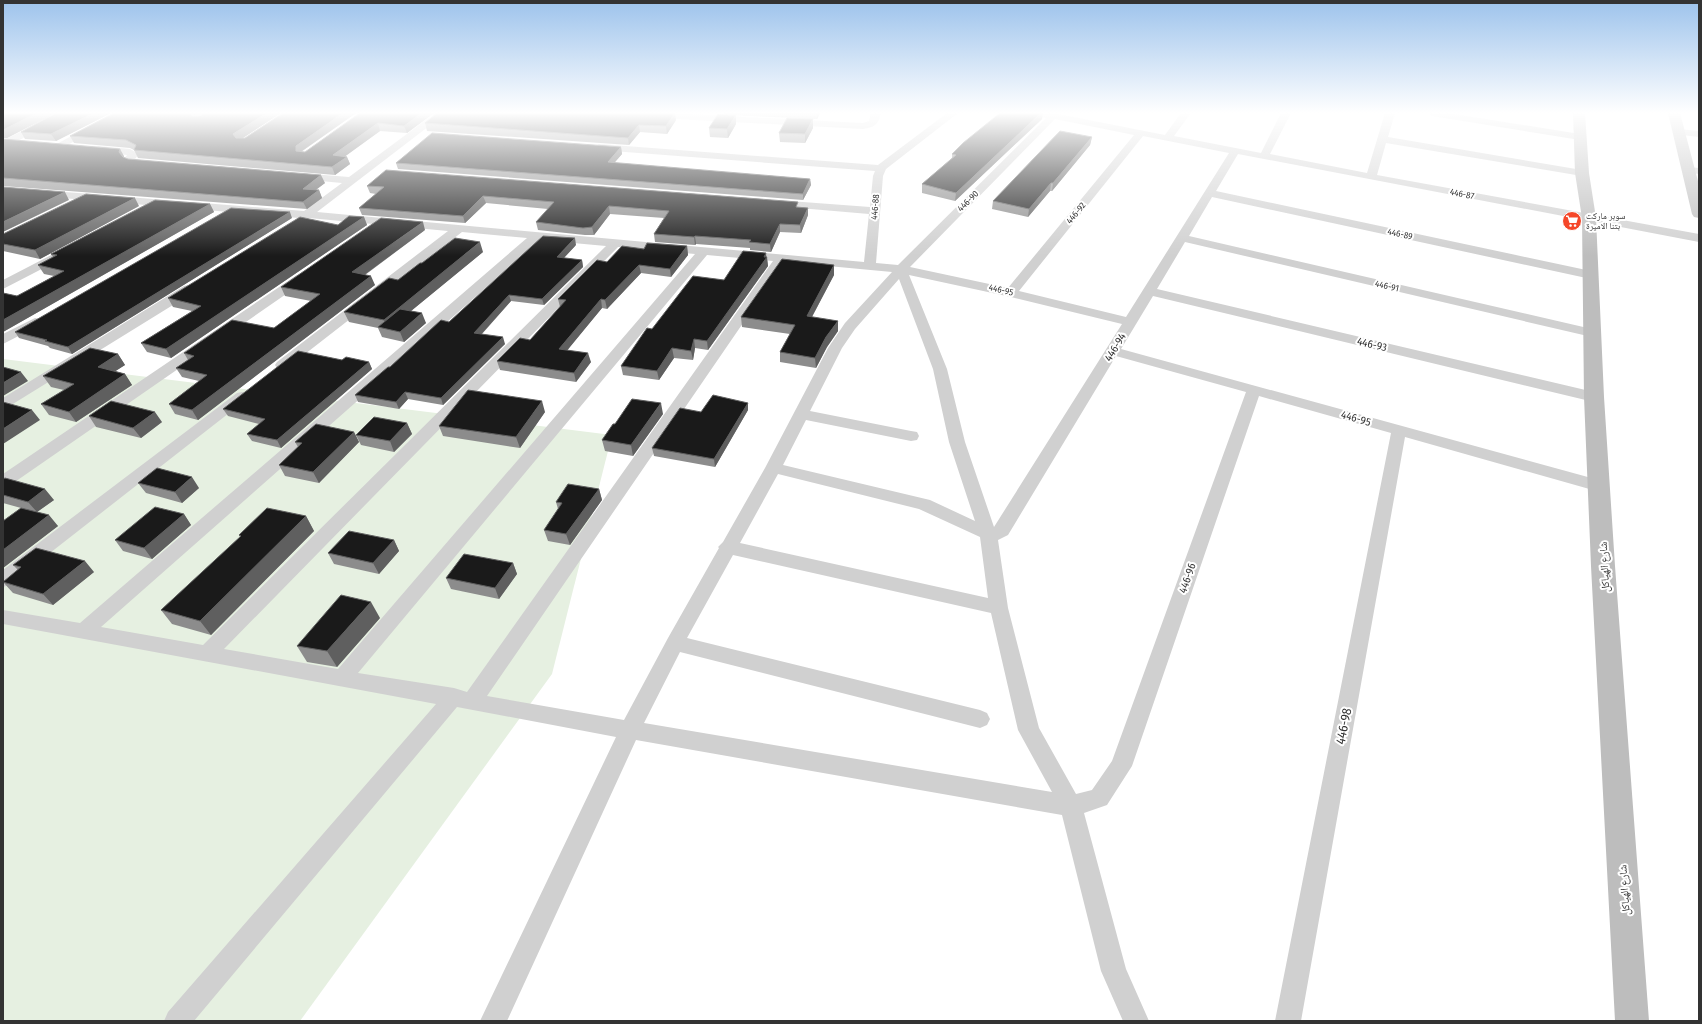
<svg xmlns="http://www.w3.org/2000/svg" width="1702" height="1024" font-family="'Fira Sans Condensed','Noto Naskh Arabic',sans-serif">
	<rect width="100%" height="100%" fill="#fff"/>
	<path fill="#e6f0e1" d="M3,359L612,435L552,674L300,1021H3Z"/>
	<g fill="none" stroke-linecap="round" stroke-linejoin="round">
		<path fill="#d0d0d0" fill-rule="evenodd" d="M58,113H70L12,144L8,145L3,142L4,140Z
			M114,113H126L62,148H54L53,146Z
			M435,113H446L317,212L864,262L869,214L776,206L770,203L776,200L870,207L873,176L875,171L599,150L594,147L599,144L878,165L947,113H958L886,169L883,176L876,263L898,265L1046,118L1033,115L1031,113H1053L1165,135L1181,113H1191L1174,136L1261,153L1281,113H1291L1270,154L1367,173L1385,113H1395L1388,137L1582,170L1587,173L1582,176L1386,143L1377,175L1699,234V242L1238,154L1216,191L1591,271L1595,272L1597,275L1595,278L1591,279L1212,197L1189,236L1592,329L1597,330L1599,333L1597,336L1592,337L1185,242L1157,289L1594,392L1599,394L1601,397L1599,400L1594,402L1153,296L1121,349L1606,482L1608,486L1606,490L1600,492L1405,437L1301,1021H1275L1391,433L1259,396L1132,766L1107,805L1084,813L1126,969L1149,1021H1123L1101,971L1062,815L636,740L507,1021H480L616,737L457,707L194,1021H164L168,1012L436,704L3,624V610L80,623L527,238L462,232L287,368L282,369L277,368L275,365L277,362L448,231L309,218L304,220L299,218L3,193V187L304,211L342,183L299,179L295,178L294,176L295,174L299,173L349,177ZM1055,119L1134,135L1008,288L910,267ZM1143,136L1229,153L1126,317L1019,291ZM540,240L606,246L203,645L101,627ZM618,247L695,254L338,669L224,649ZM707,255L773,261L467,692L454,688L358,673ZM785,262L892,272L845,323L828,348L765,468L723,542L718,547L719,548L668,638L624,720L487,696ZM909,275L1011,297L1122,324L994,527L965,442L947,369ZM899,279L933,369L949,442L975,521L930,500L783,465L806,420L911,441L917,440L919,436L917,432L911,431L810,411L842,348L855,329ZM1116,356L1246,392L1112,761L1092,790L1076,794L1039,728L1008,608L998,540L1008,535ZM778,474L919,509L980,537L988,598L740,543ZM733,555L991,613L1018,730L1052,792L644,723L680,652L980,728L987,725L990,719L987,713L980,710L687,638Z
			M617,113H669L863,123L869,121L871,113H881C878,125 875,127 863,129L622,116Z
			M1427,113H1448L1580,134L1585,137L1580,140L1432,116Z
			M1678,129L1699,131V137L1674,134L1673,132Z
			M99,146L130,149L139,154L135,159L153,162L154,164L149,167L128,164L124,159L127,155L95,151L94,149L95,147Z
			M1688,167L1699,168V174L1684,172L1683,170L1684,168Z
			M59,251L63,252L65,255L63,258L3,289V280Z
			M301,274L305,275L307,278L305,281L9,486L3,488V474L297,275Z
			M189,285L194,286L195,289L194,292L8,407L3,409V398L184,286Z
			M35,318L40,319L42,322L40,325L3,344V334Z
			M242,392L247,393L249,396L247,399L9,585L3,587V570L237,393Z"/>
		<path fill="#bdbdbd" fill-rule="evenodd" d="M1573,113H1585L1589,173L1596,218L1604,397L1615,566L1649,1021H1615L1591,566L1584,397L1582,218L1575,173Z
			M1668,113H1680L1699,185V218L1694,217L1692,214Z"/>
	</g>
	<path fill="#8c8c8c" d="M3,113H111L56,141L25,139L21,132L52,114L7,138Z
		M114,113H203L198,116L281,113L242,138H245L283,113H356L301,152H305L360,113H434L407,133L380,131L345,156L347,157L350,164L335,175L138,158L134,150L130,148L74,143L70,136Z
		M723,113H820L817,119L729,115L736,124L728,138L710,137L709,128L724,114Z
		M1042,119L955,201L922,193V184L952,158V154Z
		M676,120L667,134L640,132L629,145L427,131L425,123Z
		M813,128L805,143L780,142L779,133Z
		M1092,137L1090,145L1052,191H1050L1028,217L992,209L993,201Z
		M3,139L124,156V158L128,159L325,183L316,190H319L322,198L307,209L3,186Z
		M621,147L622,154L614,163L810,179L811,185L803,200L398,169L396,163Z
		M367,186L799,207L808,208V215L801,233L780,232L771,252L750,250V248L696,244L695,245L655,242L654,234L664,218L610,214L594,235H585L538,230L536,222L548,209L486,203L465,223L362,215L359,208L376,194L370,193Z
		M210,204L214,212L3,332V293L17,296L54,276L44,274L38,265L53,257L51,254Z
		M139,206L40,259L3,251V234Z
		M364,217L367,225L171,358L147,352L141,343L192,311L173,307L168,298L338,225Z
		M292,218L72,354L50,348L48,346L19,338L15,332Z
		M425,230L365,275L375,285L198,420L175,414L169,404L199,381L182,377L176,368L188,360L184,353L274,328L311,301L285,296L281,287Z
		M576,245L564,258L582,260L583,267L544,305L511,301L482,334L505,344L443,405L408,399L399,409L358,402L355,395L449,322Z
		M687,246L688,255L671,277L641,273L607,309L602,308L567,350L591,362L576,382L500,370L497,361L530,340L560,307L558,299L607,262L644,249Z
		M483,252L411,311L426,323L404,342L382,337L378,328L349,322L344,312L398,280L422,263Z
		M766,253L768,266L708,350L695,348L693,360L674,358L659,380L623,375L621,366L652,329Z
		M834,265V275L812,317L838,331L827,347L816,368L780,362V352L790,334L742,327L741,317Z
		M118,354L125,365L115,371L125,374L132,385L76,422L49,415L41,404L64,390L51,387L43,376Z
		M369,362L372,369L281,448L252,441L247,434L259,424L228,416L223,409Z
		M748,403V410L715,467L654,456L652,448L701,412Z
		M545,412L520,448L443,436L439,426Z
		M663,414L633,456L605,451L602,440L615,424Z
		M89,416L162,422L141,438L96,427Z
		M407,423L412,434L394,452L361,445L356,435Z
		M354,432L359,442L319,483L285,476L279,465L298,447L295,442Z
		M3,479L54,500L37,512L58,526L3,568V521L21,508L3,503Z
		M138,483L199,488L182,503L146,493Z
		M599,489L602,500L570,545L548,541L544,530L558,509L556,502Z
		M184,514L191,525L152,559L123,551L115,540Z
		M306,516L314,531L211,635L172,624L161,610L240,537L239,535Z
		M394,540L399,551L379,574L334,564L328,553Z
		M513,563L517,574L499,599L451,589L446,578Z
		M13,565L94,572L53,605L13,593L3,582L18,570Z
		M380,618L337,667L307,662L297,646Z"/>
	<path fill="#5f5f5f" d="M37,113H56L7,138H3V130Z
		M94,113H111L56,141L51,134Z
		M189,113H203L193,120Z
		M267,113H281L237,142L233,134Z
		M343,113H356L299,153L296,151V146Z
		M422,113H434L407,133L404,126Z
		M675,113L676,120L667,134L666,126Z
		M817,113H820L817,119Z
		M1041,113H1043L1042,119L955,201L956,193Z
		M736,115V124L728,138L727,129Z
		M813,119V128L805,143V134Z
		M378,123L380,131L336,163L333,155Z
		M639,125L640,132L629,145L628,138Z
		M1092,137L1090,145L1052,191L1053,183Z
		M621,147L622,154L609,169L608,162Z
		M120,149L124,156L123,160L119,152Z
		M347,157L350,164L335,175L332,167Z
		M321,175L325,183L307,196L303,189Z
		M810,179L811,185L803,200V194Z
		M1051,183L1050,191L1028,217L1029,209Z
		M319,190L322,198L307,209L303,202Z
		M65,192L69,200L3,232V222Z
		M483,196L486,203L465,223L463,216Z
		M135,198L139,206L40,259L35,250Z
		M210,204L214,212L3,332V320Z
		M609,206L610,214L594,235L592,227Z
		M808,208V215L801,233L800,225Z
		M290,212L292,218L72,354L68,347Z
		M364,217L367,225L171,358L166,349Z
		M423,222L425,230L356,281L352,272Z
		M780,224V232L771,252L770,244Z
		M695,236L696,244L695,245L694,237Z
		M575,238L576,245L559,263L557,257Z
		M480,242L483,252L389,329H387L384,320Z
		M687,246L688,255L671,277L670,269Z
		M766,253V258L767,257L768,266L708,350L707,341L764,257Z
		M582,260L583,267L544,305L542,299Z
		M639,265L641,273L607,309L605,300Z
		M834,265V275L807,326V316Z
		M371,276L375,285L198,420L192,410Z
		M509,295L511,301L477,339L474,333Z
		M601,299L602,308L561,358L559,349Z
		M422,313L426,323L404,342L400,332Z
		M838,321V331L827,347L816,368L815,358L826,337Z
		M503,337L505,344L443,405L441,398Z
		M694,339L695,348L693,360L691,351Z
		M672,348L674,358L659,380L657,371Z
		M588,353L591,362L576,382L574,373Z
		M118,354L125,365L105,378L98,367Z
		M369,362L372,369L281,448L277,440Z
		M21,372L28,381L3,396V383Z
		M125,374L132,385L76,422L69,412Z
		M405,392L408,399L399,409L396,402Z
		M542,401L545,412L520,448L516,437Z
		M661,403L663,414L633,456L631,445Z
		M748,403V410L715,467L714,459Z
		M32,410L40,420L3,444V429Z
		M155,412L162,422L141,438L133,428Z
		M407,423L412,434L394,452L390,441Z
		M354,432L359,442L319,483L313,472Z
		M192,477L199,488L182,503L175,492Z
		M45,489L54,500L37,512L28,502Z
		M599,489L602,500L570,545L566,534Z
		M184,514L191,525L152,559L144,548Z
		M49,515L58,526L3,568V550Z
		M306,516L314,531L211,635L200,621Z
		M394,540L399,551L379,574L373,563Z
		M85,561L94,572L53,605L43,594Z
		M513,563L517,574L499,599L495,588Z
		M371,602L380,618L337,667L327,651Z"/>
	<path fill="#1a1a1a" stroke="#5f5f5f" d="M3,113H37L3,130Z
		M56,113H94L51,134L21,132Z
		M114,113H189L193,116H199L205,113H267L233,134L236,138H245L283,113H343L296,146V151L305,152L360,113H422L404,126L378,123L333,155L347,157L332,167L134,150L136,145L126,140L70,136Z
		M437,113H675L666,126L639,125L628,138L425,123Z
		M1000,113H1041L956,193L922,184L956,155L952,154L963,143Z
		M718,114L736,115L727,129L709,128Z
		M787,118L813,119L805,134L779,133Z
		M1060,131L1092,137L1053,183H1051L1029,209L993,201Z
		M432,133L621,147L608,162L810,179L803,194L396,163Z
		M3,139L120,149L119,152L123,157L128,159L321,175L303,189L319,190L303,202L3,178Z
		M386,170L798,202L796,207L808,208L800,225L780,224L770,244L749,242L751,240L695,236L694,237L654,234L669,211L609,206L592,227L583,228L536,222L554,202L483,196L463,216L359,208L384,187L367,186Z
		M3,187L65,192L3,222Z
		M86,194L135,198L35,250L3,244V234Z
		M155,200L210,204L3,320V293L17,296L64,271L38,265L57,255L51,254Z
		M231,208L290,212L68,347L45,341L47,340L15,332Z
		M349,216L364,217L166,349L141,343L201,306L168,298L300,217L338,225Z
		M381,218L423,222L352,272L371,276L192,410L169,404L207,375L176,368L194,356L184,353L232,320L274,328L320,294L281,287Z
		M543,236L575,238L557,257L582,260L542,299L509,295L474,333L503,337L441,398L405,392L396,402L355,395L388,367H390L441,320L449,322Z
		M455,238L480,242L384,320L344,312L389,278L398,280L420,263H422Z
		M647,243L687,246L670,269L639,265L605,300L601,299L559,349L588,353L574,373L497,361L520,338L530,340L566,300L558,299L597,260L607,262L622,246L644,249Z
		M743,251L766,253L764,257H767L707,341L694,339L691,351L672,348L657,371L621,366L647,328L652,329L693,276L724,280Z
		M782,259L834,265L807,316L838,321L826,337L815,358L780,352L795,325L741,317Z
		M400,309L422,313L400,332L378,327Z
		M90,348L118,354L98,367L125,374L69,412L41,404L74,384L43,376Z
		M298,351L342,360L346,357L369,362L277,440L247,434L265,419L223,409Z
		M3,367L21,372L3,383Z
		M468,390L542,401L516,437L439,426Z
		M713,395L748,403L714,459L652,448L680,408L701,412Z
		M632,399L661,403L631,445L602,440L613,424H615Z
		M111,401L155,412L133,428L89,416Z
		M3,402L32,410L3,429Z
		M374,417L407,423L390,441L356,435Z
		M316,424L354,432L313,472L279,465L302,443L295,442Z
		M157,468L192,477L175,492L138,483Z
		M5,478L45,489L28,502L3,495V479Z
		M568,484L599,489L566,534L544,530L562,503L556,502Z
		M155,507L184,514L144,548L115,540Z
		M21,508L49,515L3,550V521Z
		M267,508L306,516L200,621L161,610L241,536L239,535Z
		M349,531L394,540L373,563L328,553Z
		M36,548L85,561L43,594L3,582L21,567L13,565Z
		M464,554L513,563L495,588L446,578Z
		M341,595L371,602L327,651L297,646Z"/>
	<linearGradient id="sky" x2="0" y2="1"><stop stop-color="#9dc3ec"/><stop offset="0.44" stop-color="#fff"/><stop offset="1" stop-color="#fff" stop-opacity="0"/></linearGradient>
	<rect width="1702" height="256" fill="url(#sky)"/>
	<defs>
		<g id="supermarket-disc" transform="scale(1)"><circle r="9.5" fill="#f54729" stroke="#fff"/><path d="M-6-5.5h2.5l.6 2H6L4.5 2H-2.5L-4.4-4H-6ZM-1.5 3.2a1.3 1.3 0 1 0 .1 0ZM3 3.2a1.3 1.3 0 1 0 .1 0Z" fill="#fff"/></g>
	</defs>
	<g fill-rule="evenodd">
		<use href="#supermarket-disc" x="1572" y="221"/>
	</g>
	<g text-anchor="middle" stroke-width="4" stroke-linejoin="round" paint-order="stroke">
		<g font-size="9" fill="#333" stroke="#fff">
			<text transform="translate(1462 194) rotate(11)" y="3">446-87</text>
			<text transform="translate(968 201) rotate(-45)" y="3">446-90</text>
			<text transform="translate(875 207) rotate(-85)" y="3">446-88</text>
			<text transform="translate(1076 213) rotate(-51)" y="3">446-92</text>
			<text transform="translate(1400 234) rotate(12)" y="3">446-89</text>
			<text transform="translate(1387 286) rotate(13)" y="3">446-91</text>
			<text transform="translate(1001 290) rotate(13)" y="3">446-95</text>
		</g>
		<g font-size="9" fill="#333" stroke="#fff" text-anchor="start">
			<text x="1586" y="219">سوبر ماركت<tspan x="1586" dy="10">بتنا الاميرة</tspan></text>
		</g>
		<g font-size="11" fill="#333" stroke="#fff">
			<text transform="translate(1372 344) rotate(13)" y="4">446-93</text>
			<text transform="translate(1115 347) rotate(-59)" y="4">446-94</text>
			<text transform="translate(1356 418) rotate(16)" y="4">446-95</text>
			<text transform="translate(1604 567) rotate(-93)" y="4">شارع الهياكل</text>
			<text transform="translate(1187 578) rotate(-71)" y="4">446-96</text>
			<text transform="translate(1624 890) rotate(-94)" y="4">شارع الهياكل</text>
		</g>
		<g font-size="13" fill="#333" stroke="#fff">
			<text transform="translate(1343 726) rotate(-79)" y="5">446-98</text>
		</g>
	</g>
	<rect width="1702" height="1024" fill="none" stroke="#333333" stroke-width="8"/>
</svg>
